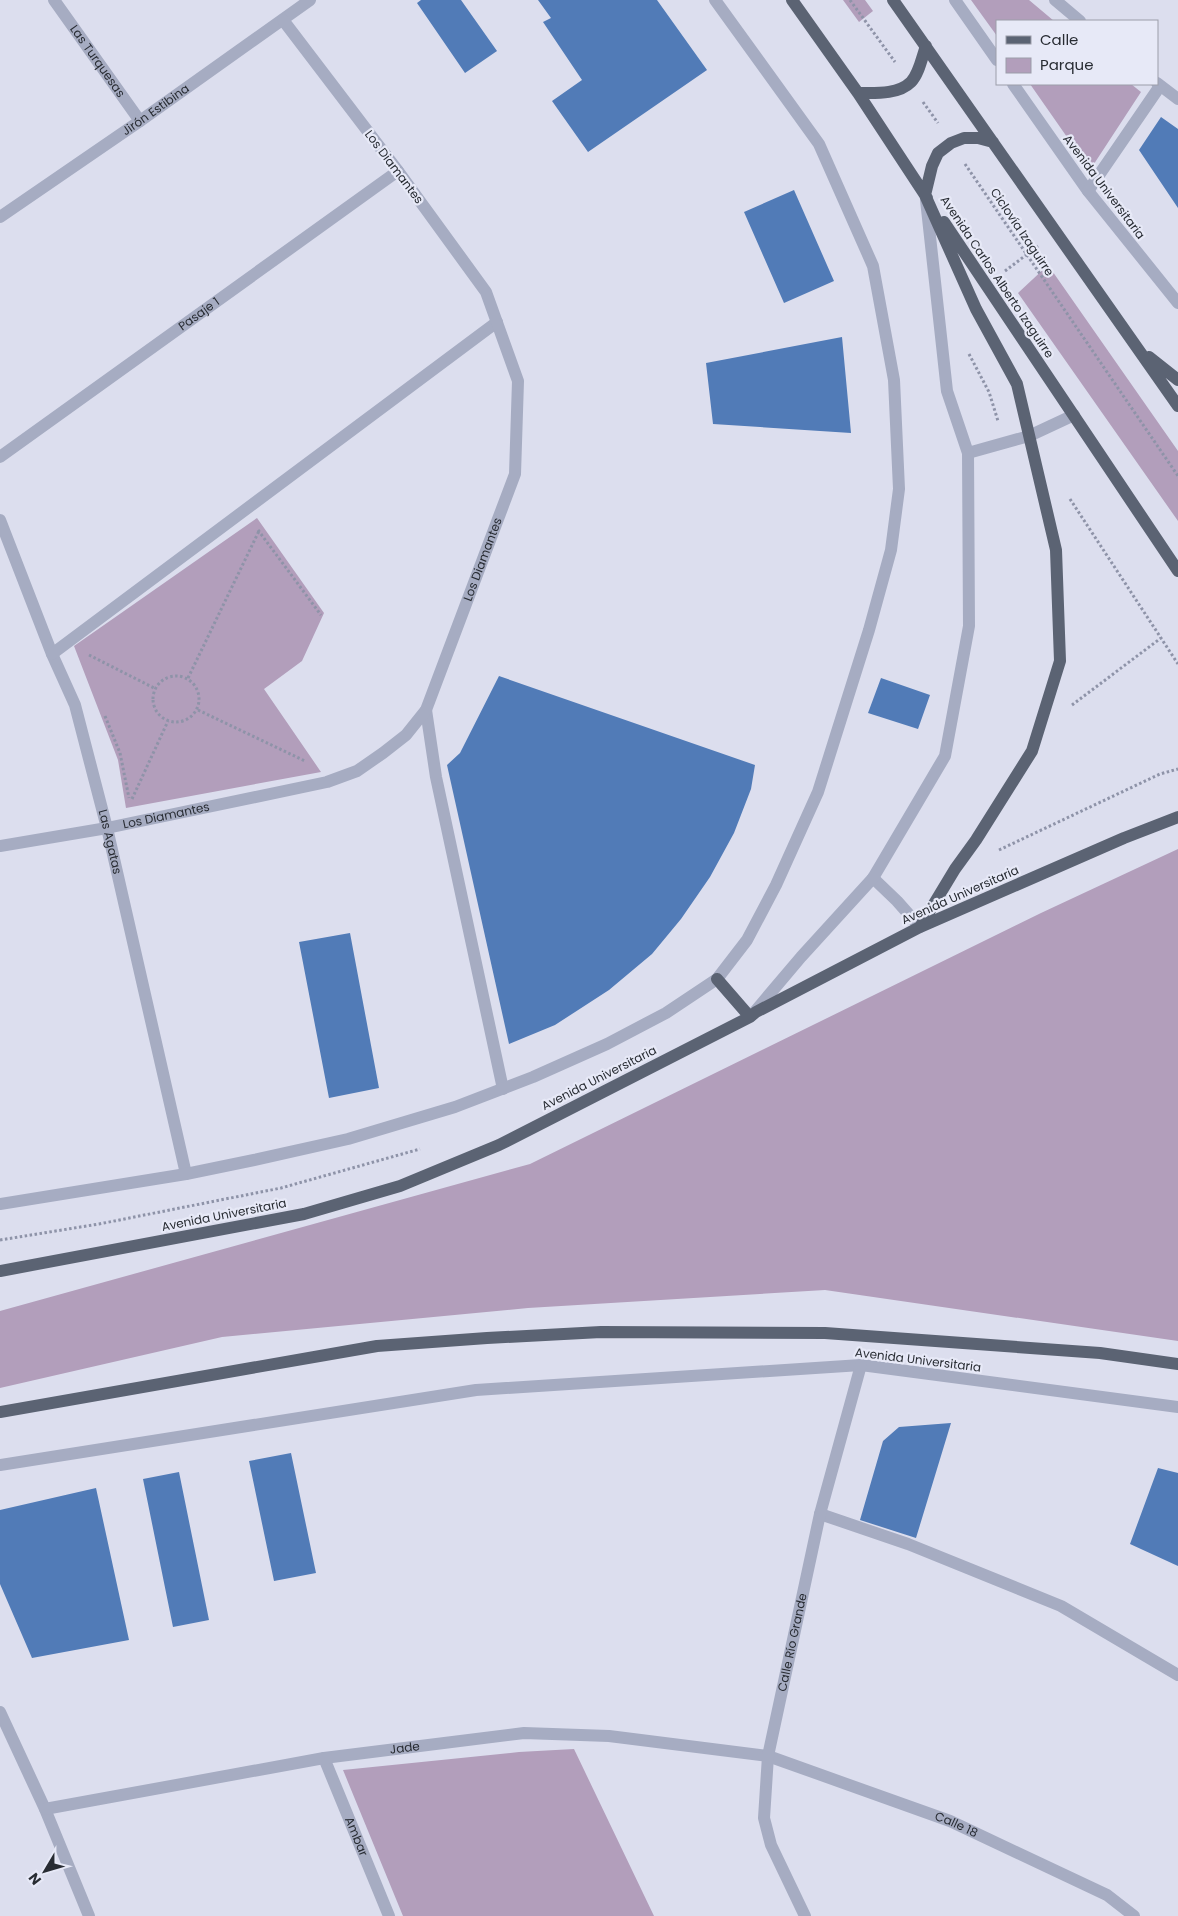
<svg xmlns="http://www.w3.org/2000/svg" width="1178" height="1916" font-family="Poppins,sans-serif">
	<rect width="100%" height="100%" fill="#dcdeee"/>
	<path fill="#b29ebb" d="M843,0H865L873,11L859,22Z
		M971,0H1029L1054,21H997V36Z
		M1030,84H1131L1141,92L1090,170Z
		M1048,265L1178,451V521L1018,293Z
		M257,518L324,613L302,661L264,689L321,772L126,808L118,760L74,646Z
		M1178,849V1341L825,1290L528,1308L222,1337L0,1388V1311L530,1164L1041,913Z
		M574,1749L654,1916H403L343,1770L519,1752Z"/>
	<path fill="#517bb7" d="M421,0H461L497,51L465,73L417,3Z
		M538,0H657L707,70L588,152L552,101L582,80L543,22L551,18Z
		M1161,117L1178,129V208L1139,150Z
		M794,190L834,281L784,303L744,212Z
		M842,337L851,433L713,424L706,363Z
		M499,676L755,765L751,789L734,833L710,877L681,919L652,954L609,990L555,1025L509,1044L447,765L460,753Z
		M881,678L930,695L918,729L868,713Z
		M350,933L379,1088L329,1098L299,942Z
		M951,1423L916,1538L860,1520L883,1441L899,1427Z
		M291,1453L316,1573L274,1581L249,1461Z
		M1158,1468L1178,1473V1566L1130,1544Z
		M179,1472L209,1620L173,1627L143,1479Z
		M96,1488L129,1640L32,1658L0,1584V1510Z"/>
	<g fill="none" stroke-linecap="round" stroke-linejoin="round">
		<path stroke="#8e93a8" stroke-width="3" stroke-dasharray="2.5 2.5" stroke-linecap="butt" d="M850,0L895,62
			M923,102L938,123
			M965,164L1178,476
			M1005,271L1038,246
			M969,354L989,392L998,421
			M1070,499L1178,664
			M258,530L321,615
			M89,655L156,689
			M153 699a23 23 0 1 1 46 0a23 23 0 1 1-46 0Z
			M188,678L259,531
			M1072,705L1161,638
			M198,710L305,761
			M105,716L120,753L129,798
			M132,799L168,721
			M999,850L1160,774L1178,769
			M0,1240L99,1224L281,1188L420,1149"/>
		<g stroke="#a6acc2" stroke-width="12">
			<path id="s1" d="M54,0L140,121"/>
			<path d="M955,0L997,60"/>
			<path d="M1055,0L1080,21"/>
			<path d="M1157,83L1178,99"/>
			<path d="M1013,84L1088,191L1178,303"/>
			<path d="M1088,191L1160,86"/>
			<path id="s2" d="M0,217L140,121L310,0"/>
			<path d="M968,453L1029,436L1074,415"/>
			<path id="s3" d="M0,457L398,171"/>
			<path id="s4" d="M0,520L52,654L75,705L107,828L186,1174"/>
			<path d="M52,654L497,322"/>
			<path d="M426,710L436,777L503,1089"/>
			<path id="s5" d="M0,846L107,828L327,782L357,771L383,753L406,735L426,710L515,474L518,381L486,292L398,171L283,20"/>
			<path d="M873,878L897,901L920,927"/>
			<path d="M752,1015L801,957L873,878L945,756L969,626L968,453L947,391L926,200"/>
			<path d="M0,1204L186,1174L254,1160L348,1139L455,1107L533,1077L607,1044L666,1013L717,979L747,940L776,885L818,792L869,630L891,550L899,489L894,380L873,266L819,144L715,0"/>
			<path d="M0,1465L476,1390L861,1365L1178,1407"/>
			<path d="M820,1514L908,1544L1061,1606L1178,1675"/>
			<path d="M0,1712L45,1809L89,1916"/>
			<path id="s6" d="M324,1758L389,1916"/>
			<path id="s7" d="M45,1809L324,1758L524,1733L609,1736L768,1756L950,1821L1107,1895L1134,1916"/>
			<path id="s8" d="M805,1916L771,1845L764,1818L768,1756L820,1514L861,1365"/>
		</g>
		<path stroke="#5b6373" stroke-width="12" d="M792,0L858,93L927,198
			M893,0L1178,406
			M858,93C874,93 898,95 911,82C919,74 922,57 926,46
			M944,222L1178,571
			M1149,357L1178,380
			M920,927L955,869L976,840L1032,751L1060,661L1056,550L1017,384L976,309L925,195L932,166L938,153L951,143L964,138H978L993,142
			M717,979L750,1017
			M0,1271L304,1214L400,1186L499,1145L750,1017L756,1012L920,927L1124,838L1178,817
			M0,1412L377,1346L487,1338L601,1332L825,1333L1100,1353L1178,1364"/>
	</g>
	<g text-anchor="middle" stroke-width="4.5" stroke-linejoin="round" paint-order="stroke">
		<g font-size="12" fill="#282c33" stroke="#e7e9f7">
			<text dy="4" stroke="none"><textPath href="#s1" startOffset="75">Las Turquesas</textPath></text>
			<text dy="4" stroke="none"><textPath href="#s2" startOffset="189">Jirón Estibina</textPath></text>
			<text transform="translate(394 167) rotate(53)" y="4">Los Diamantes</text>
			<text transform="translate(1104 187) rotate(53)" y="4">Avenida Universitaria</text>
			<text transform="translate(1022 232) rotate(56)" y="4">Ciclovía Izaguirre</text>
			<text transform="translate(997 277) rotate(56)" y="4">Avenida Carlos Alberto Izaguirre</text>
			<text dy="4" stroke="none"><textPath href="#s3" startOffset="245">Pasaje 1</textPath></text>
			<text dy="4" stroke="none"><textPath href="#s5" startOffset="619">Los Diamantes</textPath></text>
			<text dy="4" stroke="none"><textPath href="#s5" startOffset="169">Los Diamantes</textPath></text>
			<text dy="4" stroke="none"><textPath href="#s4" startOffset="341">Las Agatas</textPath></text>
			<text transform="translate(960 895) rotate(-24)" y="4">Avenida Universitaria</text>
			<text transform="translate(599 1078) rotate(-27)" y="4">Avenida Universitaria</text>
			<text transform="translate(224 1215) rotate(-11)" y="4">Avenida Universitaria</text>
			<text transform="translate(918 1360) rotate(7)" y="4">Avenida Universitaria</text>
			<text dy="4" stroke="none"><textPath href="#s8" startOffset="285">Calle Río Grande</textPath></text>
			<text dy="4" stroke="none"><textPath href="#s7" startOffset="365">Jade</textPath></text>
			<text dy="4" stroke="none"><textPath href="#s7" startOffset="931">Calle 18</textPath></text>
			<text dy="4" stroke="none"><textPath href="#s6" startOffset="85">Ambar</textPath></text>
		</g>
	</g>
	<rect x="996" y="20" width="162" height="65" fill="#e7e9f7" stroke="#9b9da9"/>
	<rect x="1006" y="36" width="25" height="8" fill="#5b6373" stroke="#9b9da9"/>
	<text x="1040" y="45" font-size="15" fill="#282c33">Calle</text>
	<rect x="1006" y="58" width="25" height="15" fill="#b29ebb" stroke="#9b9da9"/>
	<text x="1040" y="70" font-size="15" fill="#282c33">Parque</text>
	<g transform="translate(45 1871) rotate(232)" stroke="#e7e9f7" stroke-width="4" paint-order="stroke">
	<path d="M0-4L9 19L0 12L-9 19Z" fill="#282c33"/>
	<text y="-8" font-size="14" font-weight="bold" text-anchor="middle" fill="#282c33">N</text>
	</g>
</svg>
